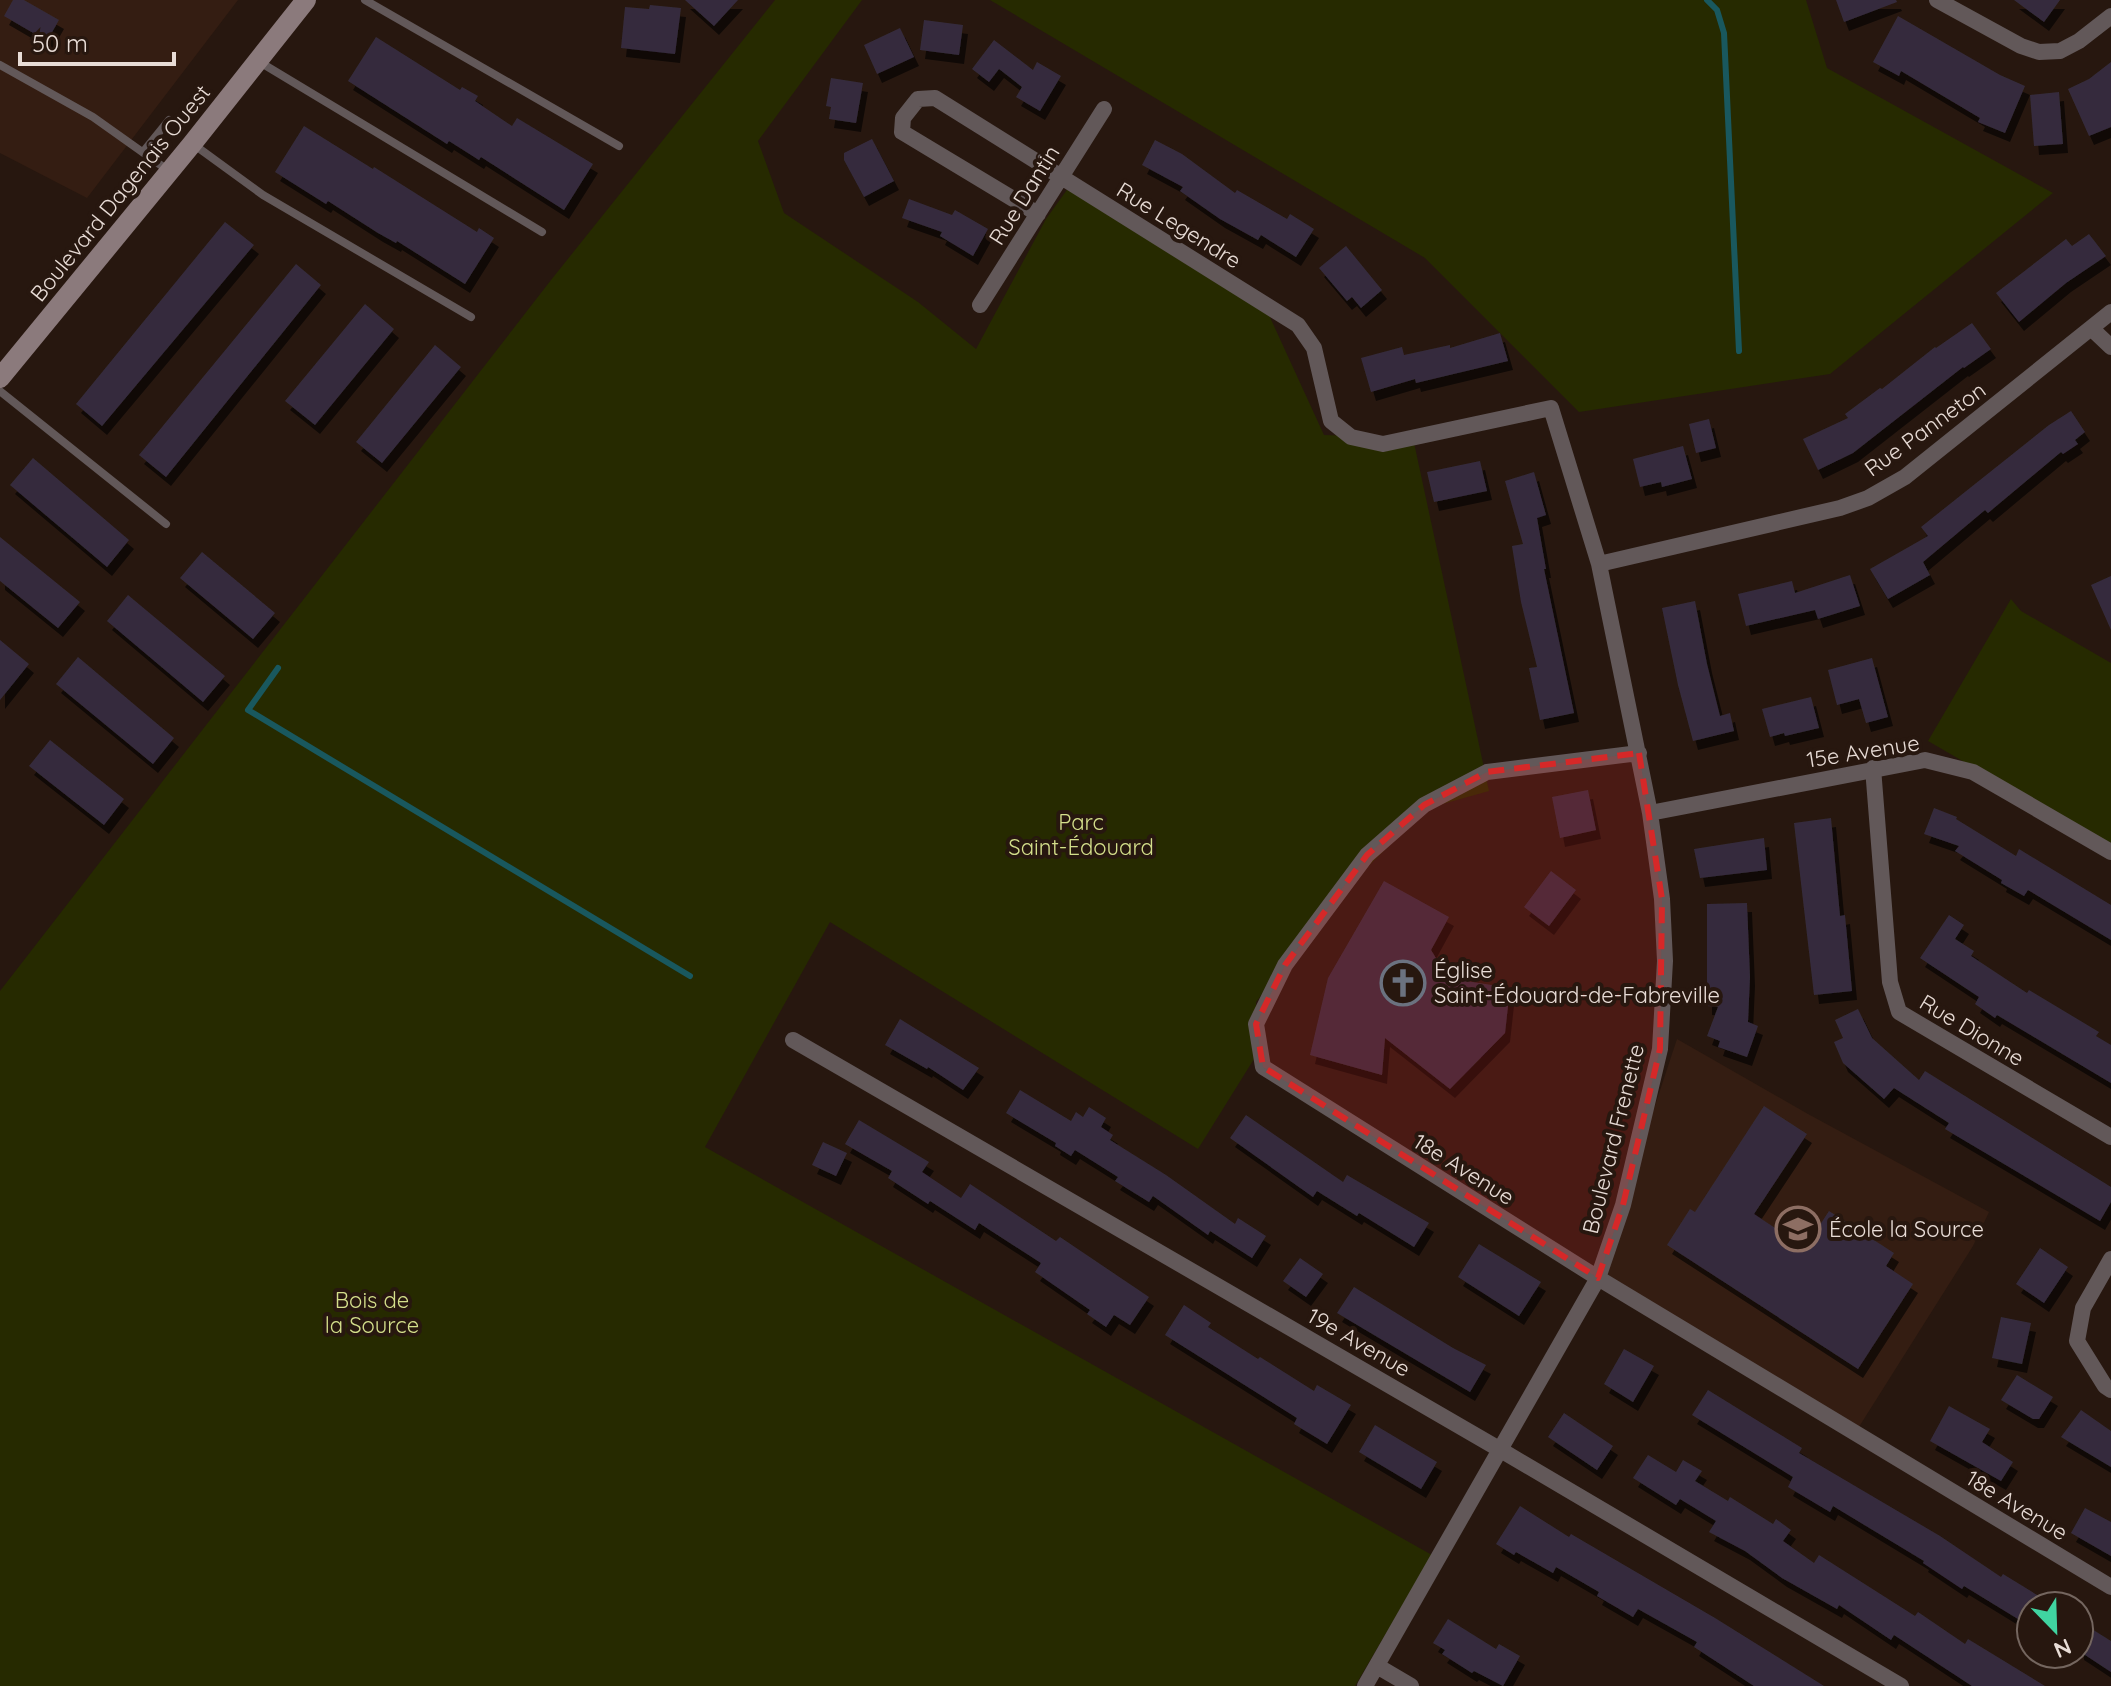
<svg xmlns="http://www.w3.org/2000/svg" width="2111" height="1686" font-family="Quicksand,sans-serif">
	<defs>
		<filter id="shadow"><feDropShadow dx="5" dy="9" stdDeviation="0" flood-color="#0009"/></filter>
	</defs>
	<rect width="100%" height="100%" fill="#27170f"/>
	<path fill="#341d12" d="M0,0H238L87,198L0,153Z
		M1677,1039L1808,1114L1989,1212L1973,1246L1852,1438L1598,1278Z"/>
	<path fill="#262a00" d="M775,0H862L758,141L784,213L918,302L976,349L1046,219L1069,187L1263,302L1324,435L1413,438L1489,791L1432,807L1398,837L1335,899L1256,1002L1259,1051L1198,1149L830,922L705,1147L1432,1555L1355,1686H0V991L551,280Z
		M990,0H1806L1827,68L2053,193L1830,374L1579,412L1425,258Z
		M2011,599L2021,611L2111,663V847L1928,741Z"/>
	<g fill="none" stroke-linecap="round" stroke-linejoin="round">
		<path stroke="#19585e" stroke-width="6" d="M1707,0L1717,10L1724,33L1739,351
			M278,668L248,710L690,976"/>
	</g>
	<path fill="#352c3c" filter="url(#shadow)" d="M13,0H24L59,20L47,41L4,16Z
		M685,0H738L714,26Z
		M1836,0H1896L1897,2L1844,22Z
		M2014,0H2060L2044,22Z
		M650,5L681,8L675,54L621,48L625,7L649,9Z
		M1898,16L2000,75L2025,86L2005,133L1978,122L1980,118L1901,71L1899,76L1873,62Z
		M924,20L963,25L959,55L920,50Z
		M900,28L914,57L877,74L864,45Z
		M376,37L460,90L462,87L478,96L475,101L512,126L517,118L593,164L564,210L481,157L479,160L449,141L447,144L348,81Z
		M994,40L1033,70L1037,62L1061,76L1040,111L1016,97L1022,87L999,69L989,82L972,69Z
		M2111,62V127L2089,136L2068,89L2089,79Z
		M831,78L863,83L856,123L829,119L831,107L826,106Z
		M2059,92L2063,144L2034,146L2030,95Z
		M304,126L373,169L374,167L477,232L479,228L494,238L465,284L397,241L396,243L378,233L328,201L326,204L275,172Z
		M872,139L894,181L864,197L844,160V153Z
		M1155,140L1182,154L1235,193L1237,190L1287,219L1290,214L1314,229L1296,257L1261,235L1258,240L1220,219L1180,191L1183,187L1142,165Z
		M909,199L952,215L955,210L988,229L973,256L940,236L942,232L902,218Z
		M225,222L254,245L102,426L76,404Z
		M2089,234L2106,256L2066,283L2019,322L1996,293L2066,239L2072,246Z
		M1346,246L1382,290L1361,308L1352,297L1347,301L1319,268Z
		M296,264L321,285L166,477L139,455Z
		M365,304L394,329L315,425L285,401Z
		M1972,323L1991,349L1964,368L1963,367L1853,453L1818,470L1803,439L1848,418L1845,414L1880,388L1882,389L1935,347L1936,348Z
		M1500,333L1508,361L1416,383L1415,379L1371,392L1361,358L1402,347L1404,355L1450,345V348Z
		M435,345L461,367L382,463L356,442Z
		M2071,411L2085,432L2075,440L2078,444L2063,454L2061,452L1988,513L1985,510L1923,562L1930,575L1888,599L1870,569L1928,536L1921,527L2049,425Z
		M1709,419L1716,448L1696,453L1689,424Z
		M1683,446L1692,479L1662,487L1661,482L1640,487L1633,459Z
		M33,458L129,540L107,567L10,485Z
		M1480,461L1487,491L1434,502L1427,472Z
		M1534,472L1546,515L1537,518L1546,569H1544L1574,713L1540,720L1529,668L1537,667L1521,602L1512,546L1523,544L1505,481Z
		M0,537L80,602L58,628L0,581Z
		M202,552L275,613L253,639L180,578Z
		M1850,575L1860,606L1818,619L1815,610L1746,626L1738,594L1792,581L1795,593Z
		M2111,576V630L2091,585Z
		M128,595L225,676L203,702L107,621Z
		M1695,601L1707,664L1720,716L1730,713L1734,731L1693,741L1678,685L1662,608Z
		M0,640L29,664L0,700Z
		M78,657L174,738L153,764L56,684Z
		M1872,658L1888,717L1866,723L1859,699L1837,705L1828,670Z
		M1811,697L1819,728L1785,736L1784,733L1770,737L1762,709Z
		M50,740L124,799L104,825L29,766Z
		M1588,790L1596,830L1560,838L1552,797Z
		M1934,808L1957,817L1956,819L2016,856L2019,849L2111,905V940L2028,890L2024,896L2001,883L2002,880L1955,851L1959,846L1924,834Z
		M1831,818L1840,916L1845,915L1852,991L1814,995L1794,823Z
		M1764,838L1767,870L1700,878L1694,849Z
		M1551,871L1576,890L1549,926L1524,907Z
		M1384,881L1449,917L1431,950L1448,978L1510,988L1505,1033L1450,1089L1385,1038L1382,1075L1310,1055L1328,978Z
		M1747,903L1750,977L1748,1022L1758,1026L1747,1057L1718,1047L1720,1041L1707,1036L1718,1007L1707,1006V904Z
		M1949,915L1964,925L1955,939L1974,951L1971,956L2027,993L2029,990L2099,1032L2096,1036L2111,1045V1083L1997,1015L1995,1018L1975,1004L1979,997L1920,958Z
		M1858,1009L1872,1038L1919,1080L1925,1071L2111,1187V1202L2100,1221L1945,1129L1949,1123L1894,1088L1884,1099L1843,1063L1834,1042L1843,1038L1835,1020Z
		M900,1019L979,1068L963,1090L928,1067L927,1069L885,1045Z
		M1020,1090L1071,1121L1076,1112L1083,1117L1089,1107L1106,1118L1101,1127L1113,1135L1110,1140L1166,1175L1235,1224L1238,1218L1266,1236L1252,1258L1210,1231L1208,1235L1153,1196L1149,1202L1115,1181L1118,1177L1075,1150L1071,1156L1055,1146L1056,1143L1006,1113Z
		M1764,1106L1807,1134L1754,1214L1805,1248L1829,1211L1894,1253L1886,1266L1913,1284L1858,1369L1667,1245L1690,1209L1695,1212Z
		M1246,1115L1343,1182L1347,1175L1429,1223L1414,1247L1359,1213L1357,1216L1317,1191L1313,1197L1230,1138Z
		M859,1120L929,1162L922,1172L961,1198L970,1184L1056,1241L1060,1237L1149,1297L1130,1325L1114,1315L1106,1327L1087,1314L1090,1310L1035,1272L1041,1263L979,1223L975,1230L930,1201L928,1204L888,1178L892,1171L845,1144Z
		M823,1142L847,1153L836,1176L812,1165Z
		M1479,1244L1541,1282L1519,1316L1458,1277Z
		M2040,1248L2068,1267L2044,1303L2016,1284Z
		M1300,1258L1323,1274L1306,1297L1283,1281Z
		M1354,1287L1453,1348L1486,1365L1470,1392L1337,1313Z
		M1184,1305L1211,1323L1208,1327L1258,1359L1260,1357L1314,1391L1317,1385L1351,1405L1327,1444L1294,1424L1297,1418L1165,1335Z
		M2001,1317L2031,1323L2022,1364L1992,1358Z
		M1624,1349L1654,1366L1633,1402L1604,1384Z
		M2017,1375L2053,1397L2039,1419H2033L2001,1400Z
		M1708,1390L1802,1448L1799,1453L1940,1536L2001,1577L2003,1574L2055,1606H2031V1627L1964,1586L1962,1589L1923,1563L1924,1561L1833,1506L1830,1512L1788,1487L1793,1477L1692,1415Z
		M1949,1406L1990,1429L1982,1442L2013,1462L2001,1481L1930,1441Z
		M2081,1410L2111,1431V1467L2061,1437Z
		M1564,1413L1613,1446L1597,1470L1548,1437Z
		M1375,1425L1437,1462L1421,1489L1359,1452Z
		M1648,1455L1676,1472L1683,1460L1702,1471L1695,1481L1728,1501L1730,1497L1773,1524L1776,1519L1791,1530L1783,1541L1814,1563L1819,1555L1915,1616L1918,1612L1965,1644L1968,1639L2045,1686H1972L1894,1635L1891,1640L1839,1605L1837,1609L1782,1578L1745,1551L1709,1532L1716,1521L1680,1499L1676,1505L1633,1478Z
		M1520,1506L1569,1537L1571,1534L1715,1618L1824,1686H1754L1694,1647L1697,1642L1638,1609L1633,1617L1597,1596L1599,1592L1556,1567L1553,1573L1516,1552L1514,1555L1496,1544Z
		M2085,1508L2111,1522V1556L2071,1533Z
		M1448,1619L1496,1649L1499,1644L1520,1656L1503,1686L1474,1671L1472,1673L1442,1654L1445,1650L1433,1643Z
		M2079,1621L2111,1641V1672L2079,1651Z"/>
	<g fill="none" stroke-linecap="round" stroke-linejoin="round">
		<path stroke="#625859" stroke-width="8" d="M365,0L619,146
			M258,61L542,232
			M0,65L93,117L169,171
			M193,144L263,195L471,317
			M143,152L169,120
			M0,391L166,524"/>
		<path stroke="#625859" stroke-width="16" d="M1937,0L2021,46L2039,52L2060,51L2079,41L2111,16
			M1038,214L902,132L903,118L918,99L935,98L1298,325L1314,348L1331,421L1351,437L1383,444L1551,408L1599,564L1650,813L1662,899L1665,961L1660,1049L1623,1205L1598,1278L1365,1686
			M980,305L1104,109
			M2092,329L2111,347
			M1599,564L1840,508L1868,498L1905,477L2111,312
			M1639,753L1487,772L1424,805L1367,855L1285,965L1256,1024L1263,1067L1598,1278L2111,1587
			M1873,768L1890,982L1899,1012L2111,1137
			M1650,813L1925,760L1973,772L2111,852
			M793,1040L1499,1449L1901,1686
			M2111,1259L2083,1308L2077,1341L2105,1386L2111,1390
			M1377,1666L1411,1686"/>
		<path stroke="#8b7a7c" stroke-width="20" d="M0,378L192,144L306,0"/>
	</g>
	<path fill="#d62828" fill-opacity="0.2" stroke="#d62828" stroke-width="6" stroke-dasharray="16 10" stroke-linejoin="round" d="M1639,753L1662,899L1660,1049L1623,1205L1598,1278L1263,1067L1256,1024L1285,965L1367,855L1424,805L1487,772Z"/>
	<defs>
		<g id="church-ring" transform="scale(2.3)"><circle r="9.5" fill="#27170f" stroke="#6b7280" stroke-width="1.5"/><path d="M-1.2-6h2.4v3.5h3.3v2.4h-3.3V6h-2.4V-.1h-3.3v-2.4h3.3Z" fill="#6b7280"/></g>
		<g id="school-ring" transform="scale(2.3)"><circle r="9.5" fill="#27170f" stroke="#8d6e63" stroke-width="1.5"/><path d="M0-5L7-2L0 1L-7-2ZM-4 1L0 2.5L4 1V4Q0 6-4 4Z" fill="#8d6e63"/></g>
	</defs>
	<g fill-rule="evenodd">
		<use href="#church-ring" x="1403" y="983"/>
		<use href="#school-ring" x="1798" y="1229"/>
	</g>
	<g text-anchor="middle" stroke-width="8" stroke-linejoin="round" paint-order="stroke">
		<g font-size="22" fill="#e8dcd6" stroke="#27170f">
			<text transform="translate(120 193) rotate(-51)" y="8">Boulevard Dagenais Ouest</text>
			<text transform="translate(1024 195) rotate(-58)" y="8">Rue Dantin</text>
			<text transform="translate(1179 225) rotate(32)" y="8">Rue Legendre</text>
			<text transform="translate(1925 429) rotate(-36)" y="8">Rue Panneton</text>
			<text transform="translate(1863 751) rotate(-9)" y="8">15e Avenue</text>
			<text transform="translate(1972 1030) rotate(31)" y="8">Rue Dionne</text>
			<text transform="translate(1613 1139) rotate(-76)" y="8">Boulevard Frenette</text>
			<text transform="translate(1464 1169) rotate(32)" y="8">18e Avenue</text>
			<text transform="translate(1359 1342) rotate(30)" y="8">19e Avenue</text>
			<text transform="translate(2017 1505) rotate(31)" y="8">18e Avenue</text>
		</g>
		<g font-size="22" fill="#d4df8b" stroke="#27170f">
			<text x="1081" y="830">Parc<tspan x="1081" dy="25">Saint-Édouard</tspan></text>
			<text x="372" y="1308">Bois de<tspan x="372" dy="25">la Source</tspan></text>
		</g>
		<g font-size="22" fill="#e8dcd6" stroke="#27170f" text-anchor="start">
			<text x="1434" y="978">Église<tspan x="1434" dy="25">Saint-Édouard-de-Fabreville</tspan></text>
			<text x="1829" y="1237">École la Source</text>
		</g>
	</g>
	<g transform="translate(2055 1630) rotate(157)"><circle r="38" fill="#27170f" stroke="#74665f" stroke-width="2"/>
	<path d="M0-6L14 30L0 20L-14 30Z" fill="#40d4a1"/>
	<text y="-12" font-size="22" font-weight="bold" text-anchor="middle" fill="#e8dcd6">N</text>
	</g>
	<path d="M20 52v12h154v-12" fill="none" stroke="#e8dcd6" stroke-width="4"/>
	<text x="32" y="52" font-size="24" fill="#e8dcd6" stroke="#27170f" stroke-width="6" paint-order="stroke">50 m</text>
</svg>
